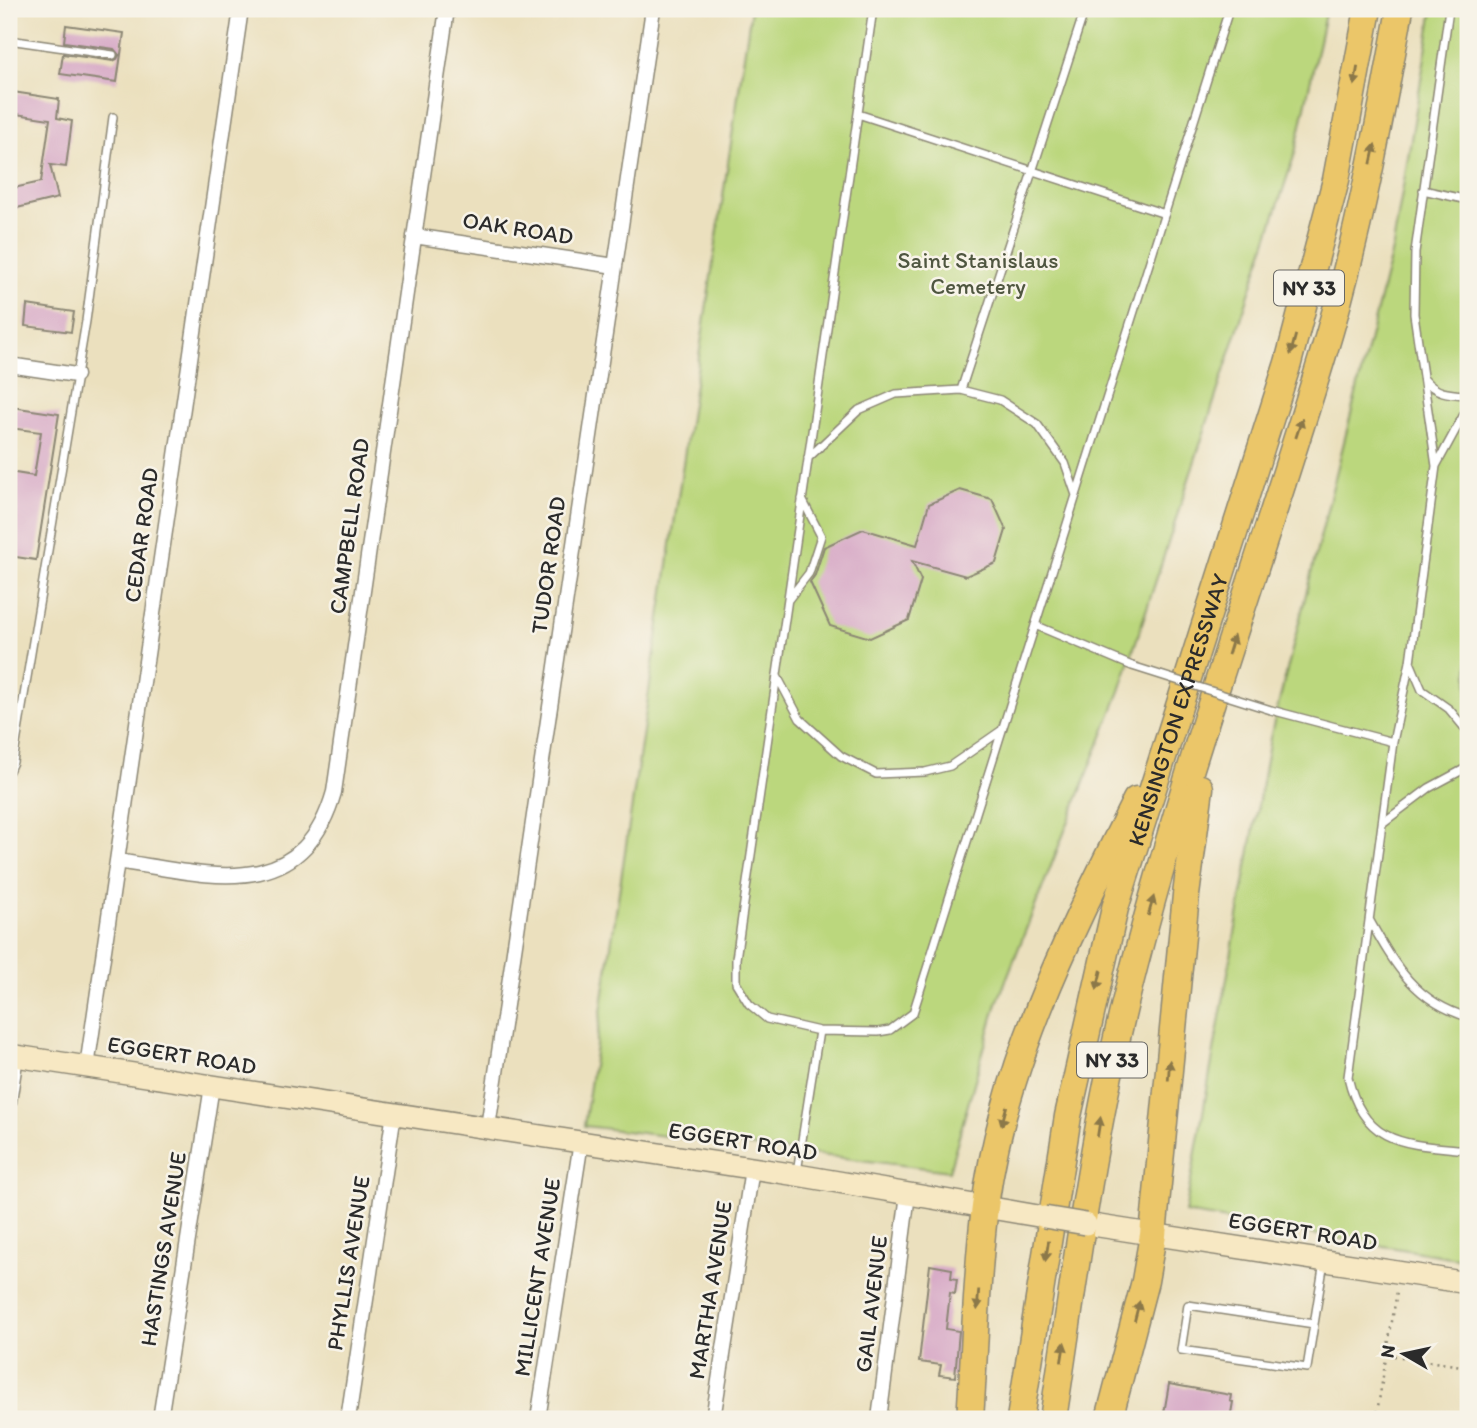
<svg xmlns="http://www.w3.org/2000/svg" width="1477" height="1428" font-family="Itim,sans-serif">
	<rect width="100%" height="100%" fill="#f7f3e8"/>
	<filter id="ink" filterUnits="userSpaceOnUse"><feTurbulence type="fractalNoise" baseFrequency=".0143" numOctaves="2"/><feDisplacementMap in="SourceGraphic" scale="14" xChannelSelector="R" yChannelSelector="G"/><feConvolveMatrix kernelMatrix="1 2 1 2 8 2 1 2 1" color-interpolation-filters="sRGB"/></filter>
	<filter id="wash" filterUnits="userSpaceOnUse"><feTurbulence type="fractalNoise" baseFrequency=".00686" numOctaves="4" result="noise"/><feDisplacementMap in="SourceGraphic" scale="28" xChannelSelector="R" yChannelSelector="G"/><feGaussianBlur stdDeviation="1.57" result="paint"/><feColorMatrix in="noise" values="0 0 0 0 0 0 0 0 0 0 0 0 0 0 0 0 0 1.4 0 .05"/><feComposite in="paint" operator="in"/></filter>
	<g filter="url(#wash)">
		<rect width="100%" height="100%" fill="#ebe0be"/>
		<path fill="#bbd77d" stroke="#738154" stroke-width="2" d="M751,9H1326L1295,153L1120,691L997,1003L949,1171L584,1126Z
			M1433,9H1468V1260L1185,1213L1270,738L1393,246Z"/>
		<g id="blocks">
			<path fill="#d8acc7" d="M66,25L124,33L117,82L60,74L63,54L113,61L117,59L119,55L114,49L64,42Z
				M13,92L59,99L57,118L72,121L66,167L50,165L58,198L9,210V189L41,182L50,119L9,113V97H12Z
				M27,305L74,312L71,332L25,326Z
				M12,407L59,414L36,560L9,556V472L34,476L41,432L9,428Z
				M960,490L992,499L1006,530L996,563L966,576L912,561L921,580L909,620L870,638L830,626L810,582L815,575L824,547L863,529L917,545L929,504Z
				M930,1265L952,1269L951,1278L957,1279L955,1294L950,1293L946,1329L959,1331L955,1377L939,1375L941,1365L919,1362Z
				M1169,1384L1231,1395L1230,1401L1233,1402L1230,1419H1163Z"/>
		</g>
	</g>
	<g filter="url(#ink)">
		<use href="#blocks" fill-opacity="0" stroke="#8b8674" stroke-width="2"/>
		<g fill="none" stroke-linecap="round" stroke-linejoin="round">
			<g stroke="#8b8674" stroke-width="10">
				<path id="lane" d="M873,9L736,959V983L749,1004L767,1019L819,1031L878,1032L890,1030L913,1013L1227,16L1226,9
					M9,40L113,55
					M858,114L1165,214
					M1423,190L1468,200
					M1425,380C1436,394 1451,394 1468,395
					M961,390L1085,9
					M1468,407L1436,466L1410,662L1393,742L1348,1077C1364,1147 1407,1144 1468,1150
					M808,458L859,410L896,394L961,390L1000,400L1037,424L1065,463L1076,495
					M1436,466L1414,314L1415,252L1449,9
					M788,600L809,573L821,536L802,499
					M1035,625L1132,666
					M1410,662L1422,690L1449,709L1468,732
					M777,676L800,719L841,756L876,774L925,772L950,766L1002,730
					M1271,710L1393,742
					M9,771L13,762L86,321L113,117
					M1384,822L1429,788L1468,767
					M1370,921C1395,966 1416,1002 1468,1017
					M797,1172L819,1031
					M1314,1324L1188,1305L1181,1350L1307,1368L1324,1262"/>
			</g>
			<g stroke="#8b8674" stroke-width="17">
				<path id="street" d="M414,236L615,266
					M9,365L76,375
					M117,861C205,874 302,906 334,792L447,9
					M87,1067L241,9
					M9,1102L16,1056
					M488,1127L653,9
					M160,1419L212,1086
					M348,1419L394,1113
					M538,1419L581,1142
					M713,1419L752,1169
					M879,1419L908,1194"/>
			</g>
			<g stroke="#8b8674" stroke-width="24">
				<path id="secondary" d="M9,1055L797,1175L1044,1217
					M1086,1224L1468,1283"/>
			</g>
			<g stroke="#8b8674" stroke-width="29">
				<g id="highway">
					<path d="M970,1419C975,1349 976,1277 985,1207C1003,1062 1072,929 1136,800"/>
					<path id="s1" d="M1020,1419L1068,1116L1115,908L1288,363L1336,180L1368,9"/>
					<path d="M1053,1419C1075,1275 1093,1129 1129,987C1182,775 1258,568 1322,358C1357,244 1379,127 1400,9"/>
					<path d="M1109,1419L1145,1281L1153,1235L1186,895L1200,788"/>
				</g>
			</g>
			<path stroke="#8b8674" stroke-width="2.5" stroke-dasharray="2 5" stroke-linecap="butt" d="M1387,1355L1468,1367
				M1376,1419L1397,1291"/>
			<use href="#lane" stroke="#fff" stroke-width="7"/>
			<use href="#street" stroke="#fff" stroke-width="14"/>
			<use href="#secondary" stroke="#f7e8c3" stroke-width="21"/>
			<use href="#highway" stroke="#ebc669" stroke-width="26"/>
			<g stroke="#8b8674" stroke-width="10" stroke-linecap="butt">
				<path id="lane-bridge" d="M1132,666L1271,710"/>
			</g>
			<g stroke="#8b8674" stroke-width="24" stroke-linecap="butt">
				<path id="secondary-bridge" d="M1044,1217L1086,1224"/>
			</g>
			<use href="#lane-bridge" stroke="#fff" stroke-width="7"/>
			<use href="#secondary-bridge" stroke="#f7e8c3" stroke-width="21"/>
		</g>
		<defs><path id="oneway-solid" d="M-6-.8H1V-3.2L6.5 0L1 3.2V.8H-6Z" transform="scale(1.75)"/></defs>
		<g fill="#8b784a">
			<use href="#oneway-solid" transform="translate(1356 76) rotate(100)"/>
			<use href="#oneway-solid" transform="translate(1373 154) rotate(-78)"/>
			<use href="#oneway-solid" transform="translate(1293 345) rotate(105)"/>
			<use href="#oneway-solid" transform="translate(1299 428) rotate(-72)"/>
			<use href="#oneway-solid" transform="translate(1231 645) rotate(-73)"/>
			<use href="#oneway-solid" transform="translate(1151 906) rotate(-74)"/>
			<use href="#oneway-solid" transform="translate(1099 980) rotate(103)"/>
			<use href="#oneway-solid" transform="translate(1169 1070) rotate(-86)"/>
			<use href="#oneway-solid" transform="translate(1004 1116) rotate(105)"/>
			<use href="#oneway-solid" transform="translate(1099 1127) rotate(-81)"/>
			<use href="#oneway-solid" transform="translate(1047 1251) rotate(99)"/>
			<use href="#oneway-solid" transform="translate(978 1300) rotate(94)"/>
			<use href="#oneway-solid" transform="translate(1137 1311) rotate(-76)"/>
			<use href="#oneway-solid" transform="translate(1063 1352) rotate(-81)"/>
		</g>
	</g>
	<g text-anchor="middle" stroke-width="5" stroke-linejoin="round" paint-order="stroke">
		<g fill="#f7f3e8" stroke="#686764" stroke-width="2">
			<rect x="1274" y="270.5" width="70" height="35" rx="5"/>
			<rect x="1077" y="1042.5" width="70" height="35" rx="5"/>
		</g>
		<g font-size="21" font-weight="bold" fill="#2b2b2b">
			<text x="1309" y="295">NY 33</text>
			<text x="1112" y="1067">NY 33</text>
		</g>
		<g font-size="23" fill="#2b2b2b" stroke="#f7f3e8">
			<text transform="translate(518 228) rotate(9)" y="8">OAK ROAD</text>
			<text transform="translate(349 526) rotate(-82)" y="8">CAMPBELL ROAD</text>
			<text transform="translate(141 535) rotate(-82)" y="8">CEDAR ROAD</text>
			<text transform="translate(548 565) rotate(-82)" y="8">TUDOR ROAD</text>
			<text dy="8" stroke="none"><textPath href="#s1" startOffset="728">KENSINGTON EXPRESSWAY</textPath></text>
			<text transform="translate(182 1055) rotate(9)" y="8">EGGERT ROAD</text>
			<text transform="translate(743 1141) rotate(9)" y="8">EGGERT ROAD</text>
			<text transform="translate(1303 1231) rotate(9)" y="8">EGGERT ROAD</text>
			<text transform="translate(163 1249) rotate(-81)" y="8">HASTINGS AVENUE</text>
			<text transform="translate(348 1263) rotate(-81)" y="8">PHYLLIS AVENUE</text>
			<text transform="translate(537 1277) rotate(-81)" y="8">MILLICENT AVENUE</text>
			<text transform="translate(710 1290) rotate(-81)" y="8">MARTHA AVENUE</text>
			<text transform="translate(871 1304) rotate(-83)" y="8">GAIL AVENUE</text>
		</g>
		<g font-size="23" fill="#4f5640" stroke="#f7f3e8">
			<text x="978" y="268">Saint Stanislaus<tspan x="978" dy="26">Cemetery</tspan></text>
		</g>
	</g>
	<rect width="1477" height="1428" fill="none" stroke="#f7f3e8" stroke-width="35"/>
	<g transform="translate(1404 1354) rotate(279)" stroke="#f7f3e8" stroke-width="5" paint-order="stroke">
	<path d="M0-5L12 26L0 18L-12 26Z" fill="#2b2b2b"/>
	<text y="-10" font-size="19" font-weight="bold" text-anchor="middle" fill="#2b2b2b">N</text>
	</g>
</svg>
